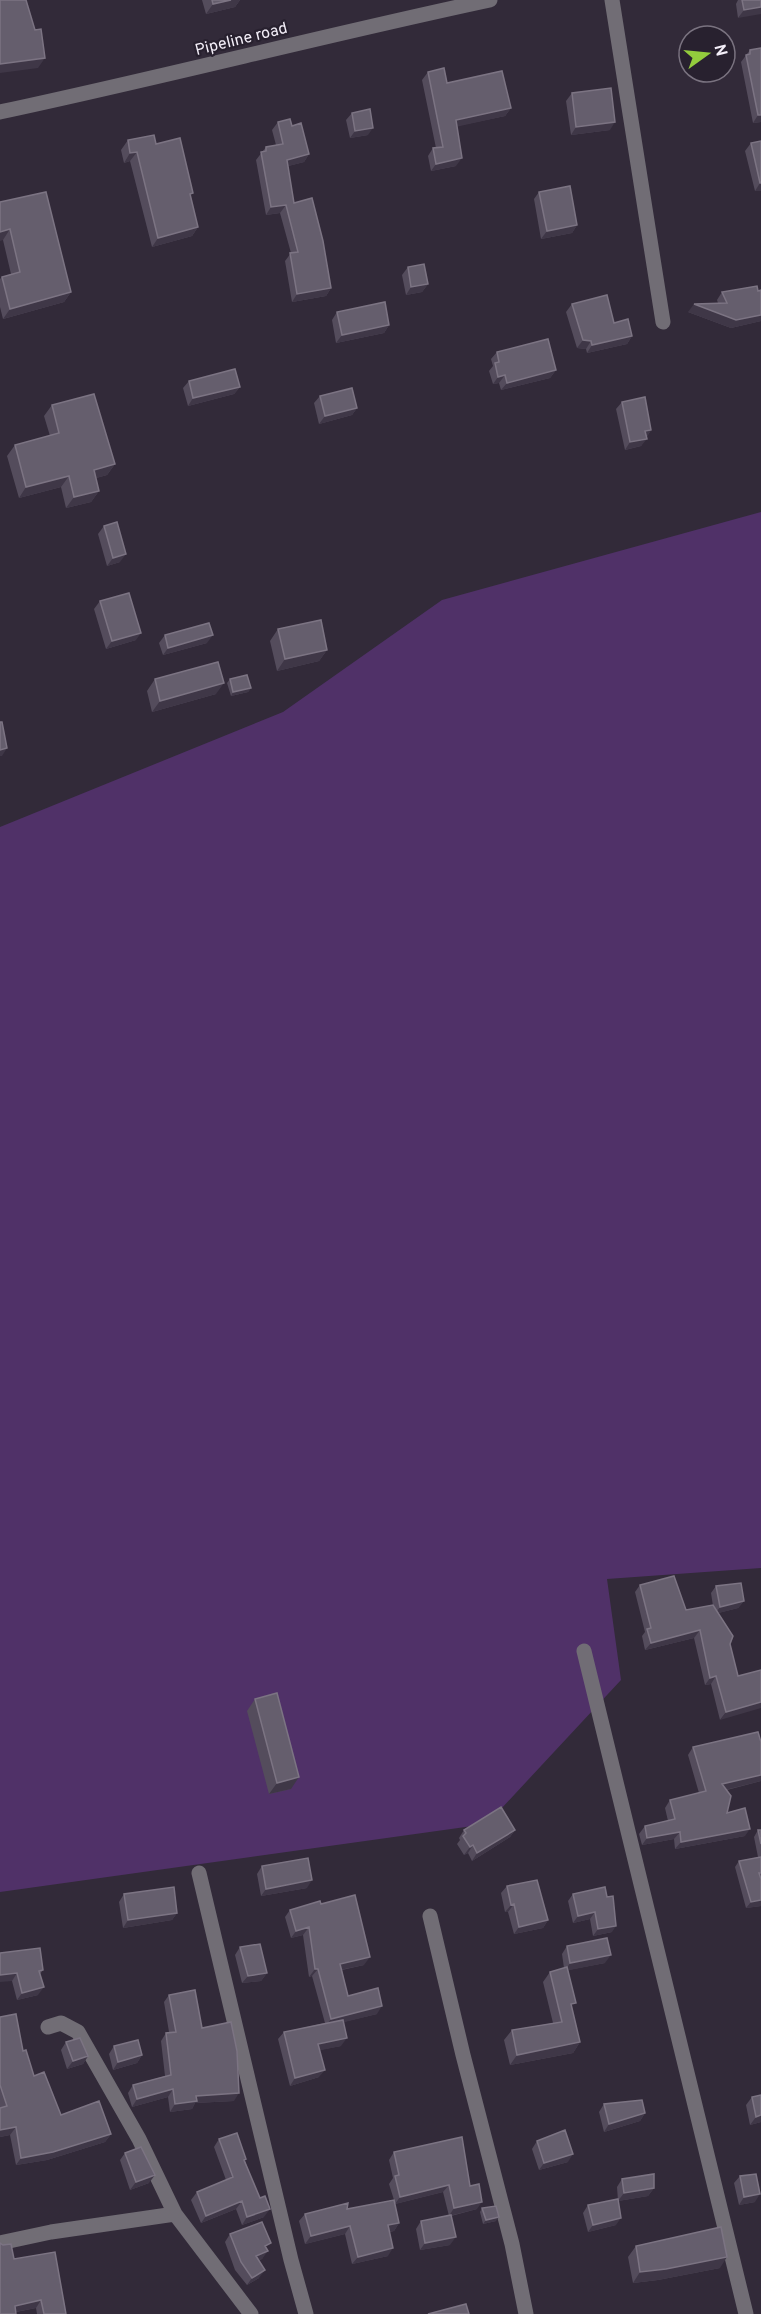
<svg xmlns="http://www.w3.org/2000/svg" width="761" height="2314" font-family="Overpass,sans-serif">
	<rect width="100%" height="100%" fill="#322a39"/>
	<path fill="#503168" d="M761,512V1568L607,1579L621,1680L487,1824L0,1892V827L283,712L442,600Z"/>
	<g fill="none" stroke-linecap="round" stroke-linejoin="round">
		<path stroke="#716d75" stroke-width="15" d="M612,0L663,322
			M0,112C164,77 326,35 490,0
			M584,1651L746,2314
			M199,1873L291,2260L306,2314
			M430,1916L463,2055L512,2244L526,2314
			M48,2027L61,2023L78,2032L139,2139L175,2214L251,2314
			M0,2243L51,2232L175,2214"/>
	</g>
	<path fill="#544c5c" d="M202,0H240L235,7L206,14Z
		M738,0H761L738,18L736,4Z
		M750,50L761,122L753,123L741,62Z
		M428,72L447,83L511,108L505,116L457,126L456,166L431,171L428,156L433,148H436L422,80Z
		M572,93L610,130L571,135L566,101Z
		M352,113L368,135L350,138L346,120Z
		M278,122L292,126L309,154L304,162L288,166L294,203L331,288L326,296L292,302L285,261L291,253L280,213L266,215L256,160L266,147L276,145L272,130Z
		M128,140L156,144L190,197L198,227L192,236L152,247L130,161L124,163L121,150Z
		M761,141V191H755L745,151L751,143Z
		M539,192L577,225L572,233L541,239L534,199Z
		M0,202L71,292L64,302L3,319L0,307V279L2,277L11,274L3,240Z
		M408,267L428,284L422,292L406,295L402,275Z
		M761,290V321L731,328L688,312L718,303L717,300L722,292Z
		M572,304L614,323L632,336L627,344L587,353L586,349L577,348L566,312Z
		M337,312L389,325L384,333L336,343L332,320Z
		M497,352L556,370L550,378L501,390L499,383L493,384L489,371L493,366L491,359Z
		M189,381L240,387L234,394L188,406L183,388Z
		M320,396L357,408L352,415L319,424L314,403Z
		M622,402L651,430L641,446L625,450L616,409Z
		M52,405L115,464L107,475L96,478L99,491L91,502L66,508L61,487L19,498L7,456L15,445L50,436L44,416Z
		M104,526L120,562L107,566L98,534Z
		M100,601L136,640L106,649L94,609Z
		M278,629L327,650L319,661L277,671L270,641Z
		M165,635L207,643L163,655L159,643Z
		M155,679L216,694L152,712L147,691Z
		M230,679L251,688L248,692L231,696L227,683Z
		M640,1585L686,1610L713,1606L711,1593L716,1586L744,1601L738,1608L718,1613L730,1644L738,1676L761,1670L720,1720L711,1684L705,1685L694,1638L645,1650L642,1636L645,1632L635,1592Z
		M255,1699L291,1789L269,1794L247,1711Z
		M693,1747L761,1781L727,1790V1813L745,1836L675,1849L674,1839L642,1845L639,1834L645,1826L668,1821L665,1808L670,1800L699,1793L688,1755Z
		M464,1830H515L510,1837L472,1861L468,1853L464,1855L457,1844L460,1840L459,1838Z
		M758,1830H761V1906L746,1908L735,1867L739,1861L758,1857L754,1837Z
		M262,1866L307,1888L261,1896L257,1874Z
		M507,1886L548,1920L543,1928L514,1934L508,1912H505L501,1893Z
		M605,1887L612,1932L593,1936L590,1919L573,1923L568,1901L573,1894Z
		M124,1894L177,1913L172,1920L123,1928L119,1902Z
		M321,1904L364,1965L342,1970L348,1996L377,2014L343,2022L341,2046L319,2050V2077L290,2086L278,2039L284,2032L325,2023L312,1976L309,1977L303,1935L291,1938L285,1917L290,1910Z
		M567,1946L605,1963L568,1970L572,2008L580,2042L573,2053L510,2065L504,2040L512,2030L553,2023L543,1982L550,1972L564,1968L562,1954Z
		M240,1947L267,1973L261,1981L242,1983L235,1955Z
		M0,1953L43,1970L40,1974L38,1995L17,2000L12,1981Z
		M169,1995L202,2028L234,2101L195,2103L192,2109L170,2112L168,2097L132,2107L128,2093L133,2085L165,2076L161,2041L166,2033L169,2032L164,2002Z
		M0,2017L23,2051L34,2076L61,2115L111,2134L105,2142L47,2160L16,2165L10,2135L0,2137Z
		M66,2042L88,2056L83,2064L67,2069L61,2050Z
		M114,2046L142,2055L137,2063L113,2070L109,2054Z
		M761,2095V2122L750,2125L746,2105L752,2097Z
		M604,2104L645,2113L640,2121L604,2132L599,2112Z
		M219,2139L245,2161L264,2217L242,2225L236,2209L201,2223L191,2200L197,2192L226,2180L214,2147Z
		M537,2141L568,2162L539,2170L532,2149Z
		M394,2152L470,2186L477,2209L451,2216L450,2245L420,2250L416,2229L421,2221L449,2216L443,2192L395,2204L399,2223L394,2231L389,2232L388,2256L352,2264L345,2234L305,2244L299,2221L305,2214L347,2209L394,2200L389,2184L393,2178L389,2160Z
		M125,2153L149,2183L130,2190L120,2160Z
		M740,2176L755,2202L739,2205L734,2183Z
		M622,2179L654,2188L648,2196L618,2201L617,2187Z
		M588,2205L616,2225L588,2232L583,2213Z
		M482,2208L496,2221L483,2224L480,2212Z
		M230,2234L267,2249L262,2259L259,2260V2278L247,2285L235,2270L225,2242Z
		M636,2246L720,2268L658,2280L633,2283L628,2257Z
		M14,2259L66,2314H37L36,2308L16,2312Z"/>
	<path fill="#3f3747" d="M231,0H240L235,7L206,14L213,4Z
		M761,7V14L738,18L744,10Z
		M45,58L38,68L0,73V64Z
		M511,108L505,116L451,128L456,120Z
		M758,115H761V122L753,123Z
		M615,122L610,130L571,135L576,127Z
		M373,128L368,135L350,138L355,131Z
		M137,152L130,161L124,163L130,153Z
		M309,154L304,162L281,168L287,160Z
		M462,158L456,166L431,171L436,164Z
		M760,183H761V191H755Z
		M286,205L280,213L266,215L271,207Z
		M577,225L572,233L541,239L547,231Z
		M198,227L192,236L152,247L158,238Z
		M10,229L3,240L0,241V232Z
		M428,284L422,292L406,295L411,287Z
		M331,288L326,296L292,302L297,294Z
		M71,292L64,302L3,319L10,309Z
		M694,304L761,315V321L731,328L688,312Z
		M389,325L384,333L336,343L342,335Z
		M632,336L627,344L587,353L592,345Z
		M583,340L591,341L586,349L577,348Z
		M556,370L550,378L501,390L507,383Z
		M505,375L499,383L493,384L498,377Z
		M240,387L234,394L188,406L193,398Z
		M357,408L352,415L319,424L325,416Z
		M651,430L646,438L645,431Z
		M647,439L641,446L625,450L630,442Z
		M115,464L107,475L86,481L94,470Z
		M69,476L61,487L19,498L26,487Z
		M99,491L91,502L66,508L74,497Z
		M126,554L120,562L107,566L113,558Z
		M141,633L136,640L106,649L112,641Z
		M213,635L207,643L163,655L168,648Z
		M327,650L319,661L277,671L285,659Z
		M224,683L216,694L152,712L160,701Z
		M251,688L248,692L231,696L233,692Z
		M7,748L2,756H0V750Z
		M744,1601L738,1608L715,1614L720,1607Z
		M700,1630L694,1638L645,1650L651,1643Z
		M716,1676L711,1684L705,1685L710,1678Z
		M761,1702V1708L720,1720L726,1712Z
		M761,1775V1781L717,1792L722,1784Z
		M299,1777L291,1789L269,1794L277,1783Z
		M750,1829L745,1836L675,1849L681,1842Z
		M515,1830L510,1837L472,1861L477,1853Z
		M680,1832L674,1839L642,1845L647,1838Z
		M473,1845L468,1853L464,1855L470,1847Z
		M312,1880L307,1888L261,1896L266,1889Z
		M761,1900V1906L746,1908L751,1902Z
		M514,1904L508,1912H505L511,1905Z
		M595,1912L590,1919L573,1923L578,1916Z
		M177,1913L172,1920L123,1928L128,1920Z
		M548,1920L543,1928L514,1934L519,1927Z
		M616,1926L612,1932L593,1936L598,1929Z
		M309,1927L303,1935L291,1938L296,1931Z
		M611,1955L605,1963L565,1971L570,1963Z
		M370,1957L364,1965L335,1971L340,1964Z
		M315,1969H318L312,1976L309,1977Z
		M17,1973L12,1981L0,1982V1975Z
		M267,1973L261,1981L242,1983L248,1976Z
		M44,1987L38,1995L17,2000L22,1993Z
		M382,2006L377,2014L325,2027L331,2019Z
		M347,2038L341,2046L312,2052L318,2044Z
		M580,2042L573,2053L510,2065L517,2055Z
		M142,2055L137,2063L113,2070L118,2062Z
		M88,2056L83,2064L67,2069L73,2061Z
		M325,2070L319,2077L290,2086L295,2078Z
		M173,2089L168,2097L132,2107L137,2099Z
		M239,2093L234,2101L195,2103L192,2109L170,2112L175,2104L196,2096Z
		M645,2113L640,2121L604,2132L609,2124Z
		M761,2115V2122L750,2125L756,2117Z
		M16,2127L10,2135L0,2137V2130Z
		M111,2134L105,2142L47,2160L16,2165L21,2158Z
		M573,2154L568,2162L539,2170L544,2163Z
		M155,2175L149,2183L130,2190L136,2182Z
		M449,2185L443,2192L395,2204L400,2197Z
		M654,2188L648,2196L618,2201L624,2193Z
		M760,2194L755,2202L739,2205L744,2197Z
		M242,2201L236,2209L201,2223L206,2216Z
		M482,2202L477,2209L449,2216L454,2208Z
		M270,2209L264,2217L242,2225L247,2217Z
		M499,2217L496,2221L483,2224L486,2220Z
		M621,2218L616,2225L588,2232L593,2225Z
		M399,2223L394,2231L382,2233L388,2225Z
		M350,2226L345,2234L305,2244L311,2236Z
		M456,2237L450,2245L420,2250L425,2243Z
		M393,2248L388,2256L352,2264L358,2257Z
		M268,2251L262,2259L250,2264L256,2256Z
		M727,2257L720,2268L658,2280L633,2283L640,2272Z
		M265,2270L259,2278L247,2285L252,2278Z
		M41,2300L36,2308L10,2313L15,2306Z"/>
	<path fill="#655e6d" stroke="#7c7483" stroke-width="1.5" d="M0,0H26L35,30L41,29L45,58L0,64Z
		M212,0H231L213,4Z
		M742,0H761V7L744,10Z
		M761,48V115H758L746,55L750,54V50Z
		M444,68L447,83L502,71L511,108L456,120L462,158L436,164L433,148L443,147L428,72Z
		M611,88L615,122L576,127L572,93Z
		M370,109L373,128L355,131L352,113Z
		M290,119L292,126L301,123L309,154L287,160L294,203L312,198L323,241L331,288L297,294L290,253L298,252L286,205L271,207L261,152L266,151V147L283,144L278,122Z
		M154,135L156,144L180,138L193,193L190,194L198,227L158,238L137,152L130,153L128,140Z
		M761,141V183H760L751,143Z
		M570,186L577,225L547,231L539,192Z
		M46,192L71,292L10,309L2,277L20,272L10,229L0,232V202Z
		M424,264L428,284L411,287L408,267Z
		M757,286L758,291L761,290V315L736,320L694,304L727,303L722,292Z
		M607,295L614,323L628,319L632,336L592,345L591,341L583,340L572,304Z
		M385,302L389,325L342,335L337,312Z
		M548,339L556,370L507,383L505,375L498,377L495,363L499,362L497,352Z
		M235,369L240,387L193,398L189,381Z
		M352,388L357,408L325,416L320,396Z
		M94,394L115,464L94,470L99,491L74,497L69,476L26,487L15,445L59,433L52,405Z
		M645,397L651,430L645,431L647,439L630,442L622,402Z
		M117,522L126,554L113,558L104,526Z
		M129,593L141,633L112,641L100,601Z
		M321,620L327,650L285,659L278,629Z
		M209,623L213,635L168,648L165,635Z
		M218,662L224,683L160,701L155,679Z
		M247,675L251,688L233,692L230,679Z
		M0,722H2L7,748L0,750Z
		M674,1576L686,1610L713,1605L733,1636L730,1644L738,1676L761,1670V1702L726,1712L716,1676L710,1678L700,1630L651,1643L647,1629L651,1628L640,1585Z
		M741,1583L744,1601L720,1607L716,1586Z
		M277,1693L299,1777L277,1783L255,1699Z
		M758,1732L761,1742V1775L722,1784L731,1796L727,1813L745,1808L750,1829L681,1842L680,1832L647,1838L645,1826L675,1819L670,1800L706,1791L693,1747Z
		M501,1807L515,1830L477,1853L473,1845L470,1847L463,1836L466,1833L464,1830Z
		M758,1830H761V1844Z
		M761,1857V1873H759L761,1879V1900L751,1902L739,1861Z
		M308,1858L312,1880L266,1889L262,1866Z
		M537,1880L548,1920L519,1927L514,1904L511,1905L507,1886Z
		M174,1887L177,1913L128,1920L124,1894Z
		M605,1887L607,1897L613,1896L616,1926L598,1929L595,1912L578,1916L573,1894Z
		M355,1895L370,1957L340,1964L348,1996L378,1988L382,2006L331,2019L318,1969H315L309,1927L296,1931L290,1910L320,1901L321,1904Z
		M607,1938L611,1955L570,1963L567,1946Z
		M260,1944L267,1973L248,1976L240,1947Z
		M40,1948L43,1970L39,1971L44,1987L22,1993L17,1973L0,1975V1953Z
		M567,1967L576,2003L571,2004L580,2042L517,2055L512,2030L562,2022L550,1972Z
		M195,1990L202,2028L231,2022L237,2051L239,2093L196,2096L197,2101L175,2104L173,2089L137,2099L133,2085L171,2075L166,2033L176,2032L169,1995Z
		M16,2014L23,2051L26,2050L34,2076L44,2072L61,2115L99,2101L111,2134L53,2152L21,2158L16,2127L0,2130V2108L7,2106L0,2085V2017Z
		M343,2020L347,2038L318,2044L325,2070L295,2078L284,2032Z
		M80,2038L88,2056L73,2061L66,2042Z
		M138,2040L142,2055L118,2062L114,2046Z
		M761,2095V2115L756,2117L752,2097Z
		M642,2100L645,2113L609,2124L604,2104Z
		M565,2130L573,2154L544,2163L537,2141Z
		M237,2133L246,2159L244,2160L260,2198L265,2196L270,2209L247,2217L242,2201L206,2216L197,2192L233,2177L219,2139Z
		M462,2137L470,2186L479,2184L482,2202L454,2208L449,2185L400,2197L395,2176L399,2175L394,2152Z
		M141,2147L155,2175L136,2182L125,2153Z
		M654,2174V2188L624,2193L622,2179Z
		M756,2174L760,2194L744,2197L740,2176Z
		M618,2199L621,2218L593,2225L588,2205Z
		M394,2200L399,2223L388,2225L393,2248L358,2257L350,2226L311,2236L305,2214L348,2203L347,2209Z
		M496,2206L499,2217L486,2220L482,2208Z
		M451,2215L456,2237L425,2243L421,2221Z
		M262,2222L271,2243L265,2246L268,2251L256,2256L265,2270L252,2278L241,2262L230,2234Z
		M721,2227L727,2257L666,2269L640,2272L636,2246Z
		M0,2243L3,2245L11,2244L14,2259L55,2252L66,2314H44L41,2300L15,2306L16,2314H0Z
		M466,2304L469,2314H428Z"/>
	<g text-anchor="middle" stroke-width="4.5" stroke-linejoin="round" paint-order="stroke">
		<g font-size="16" fill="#f4eff9" stroke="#28212f">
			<text transform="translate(241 38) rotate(-14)" y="6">Pipeline road</text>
		</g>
	</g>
	<g transform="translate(707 54) rotate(75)"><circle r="28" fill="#28212f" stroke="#7a7380" stroke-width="1.5"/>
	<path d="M0-4.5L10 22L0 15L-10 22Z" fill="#93cc3d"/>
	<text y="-9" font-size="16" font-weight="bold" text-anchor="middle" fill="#f4eff9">N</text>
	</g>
</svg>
